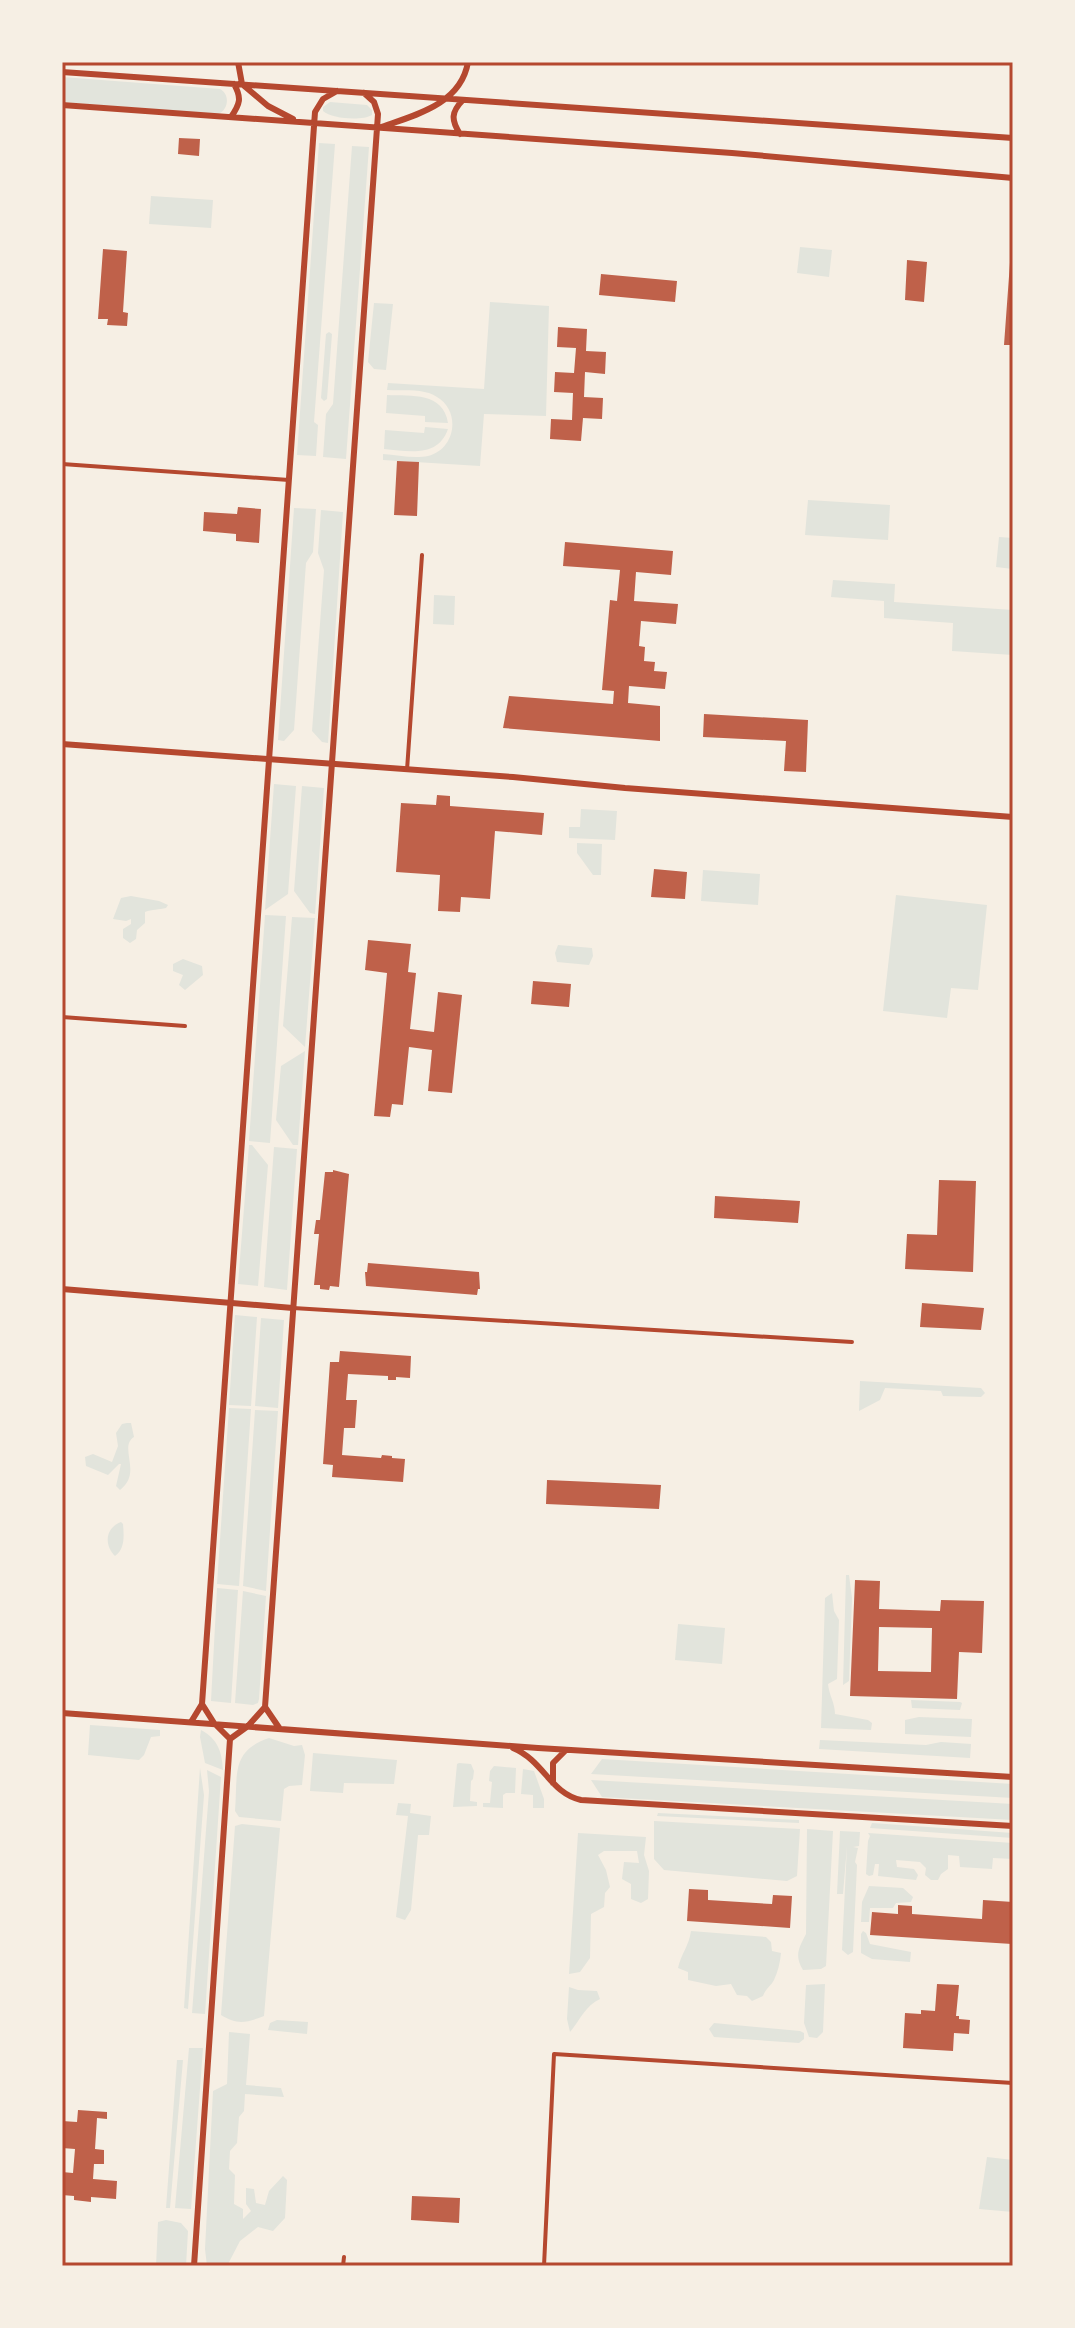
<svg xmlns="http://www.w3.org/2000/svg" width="1075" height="2328" font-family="Helvetica,sans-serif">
	<rect width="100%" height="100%" fill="#f6efe4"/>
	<path fill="#e2e4dc" d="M62,77L220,89C230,94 229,110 218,114L62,102Z
		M330,102L367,105L372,110V115C362,121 332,119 323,111V107Z
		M319,143L335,144L314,422L318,425L316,456L297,455Z
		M352,146L369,147L346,459L323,457L326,414L333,404Z
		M151,196L213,200L211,228L149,224Z
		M800,247L832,250L829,277L797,273Z
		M490,302L549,306L546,416L484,414L480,466L383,460V454C397,455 414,459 428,456C456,449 461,411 437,397C424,388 403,391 387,390L388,383L484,389Z
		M374,303L393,304L386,370L374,369L368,362Z
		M329,332L332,334L327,399L324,401L321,398L326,334Z
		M387,395C412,396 443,392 448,423L425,422V416L386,413Z
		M425,427L448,429C438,458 409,451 384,449L385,430L424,433Z
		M808,500L890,505L888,540L805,535Z
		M294,508L316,509L313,552L306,563L294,730L284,741L278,740Z
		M321,510L343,512L328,743L322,742L312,731L324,570L318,553Z
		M999,537L1013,538V569L996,567Z
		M833,580L895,584L894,602L1013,610V655L952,651L953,623L884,618V601L831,597Z
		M434,595L455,596L454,625L433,624Z
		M274,784L296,786L288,894L265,910Z
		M302,786L324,788L315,914L310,913L294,891Z
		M581,809L617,811L615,840L569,838V827H580Z
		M577,843L602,844L601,875H593L577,853Z
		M703,870L760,874L758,905L701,901Z
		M896,895L987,905L978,990L951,988L947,1018L883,1011Z
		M131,896L159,901L168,905L166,908C159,910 152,909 145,912V923L137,930L136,939L130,943L123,938V929L131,924V919L126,921L113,919L121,898Z
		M265,915L286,916L270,1143L249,1141Z
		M292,917L315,918L305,1047L283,1026Z
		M558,945L592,948L593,956L589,965L557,962L555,953Z
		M183,959L202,966L203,975L185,990L179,985L183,975L173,971V964Z
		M305,1051L298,1145H293L276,1120L281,1066Z
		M249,1145H252L268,1165L258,1286L238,1284Z
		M274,1147L297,1149L287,1290L264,1287Z
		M235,1315L257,1317L251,1406L229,1405Z
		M261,1318L284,1320L278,1408L255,1406Z
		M860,1381L981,1388L985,1393L981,1397L943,1396L941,1391L885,1388L880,1400L859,1411Z
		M229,1408L251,1409L239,1586L217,1584Z
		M255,1410L278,1411L266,1591L243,1586Z
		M127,1423H131L134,1437C118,1447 143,1473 120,1490L116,1486L121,1464H119L108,1475L86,1466L85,1457L93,1454L112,1462L118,1446L116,1433L122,1424Z
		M121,1522L123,1524C124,1536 125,1549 115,1556C104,1545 105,1528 121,1522Z
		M846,1575H849L852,1598L849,1681L843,1685Z
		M217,1588L238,1590L231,1703L211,1701Z
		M243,1591L266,1596L259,1699L258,1703L253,1705L235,1703Z
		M832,1593L834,1611L839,1620L837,1679L828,1684C829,1695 835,1703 835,1714L868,1720L872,1723L871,1730L821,1728L825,1598Z
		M678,1624L725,1628L722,1664L675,1660Z
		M911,1700L960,1702L962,1703L960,1710L912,1708Z
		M919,1717L972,1719L971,1737L905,1734V1720Z
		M90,1725L160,1730V1736L151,1737L144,1755L139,1760L88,1755Z
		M201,1730C218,1739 222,1752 223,1770L205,1763L200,1737Z
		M269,1738L294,1746L302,1745L305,1755L302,1785L289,1786L284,1789L281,1821L239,1817L235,1811C238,1776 230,1751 269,1738Z
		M820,1740L926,1745L941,1742L971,1744L970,1758L819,1749Z
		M313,1753L397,1760L394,1784L344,1783L343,1793L310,1791Z
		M602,1759L1013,1784V1798L591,1774Z
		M459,1763L471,1764L474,1771L473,1779L471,1781L470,1801L477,1802V1806L453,1807L457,1764Z
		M494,1766L516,1768L515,1793H506L503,1795V1808L483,1807V1803H490L492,1782L489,1781L490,1771Z
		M200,1768L204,1795L188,2009L184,2008Z
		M523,1769L534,1771L544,1799V1808H533V1795L521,1794Z
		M207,1770L221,1777L205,2014L192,2013L209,1791Z
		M591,1780L1013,1804V1820L602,1797Z
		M398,1803L411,1804L410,1813L431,1816L429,1835H418L411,1910L405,1920L396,1917L408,1816L396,1815Z
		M658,1813L799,1820V1823L657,1816Z
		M654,1821L800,1829L797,1876L787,1881L664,1870L654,1859Z
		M872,1823L1013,1833V1838L870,1828Z
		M242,1824L280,1828L264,2016C246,2023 237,2025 221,2015L235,1826Z
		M807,1829L833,1831L826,1966L821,1969L803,1970C794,1955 799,1948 806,1934Z
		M840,1831L860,1832L859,1846L853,1847L858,1848L855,1862L857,1865L853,1952L848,1955L842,1950L847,1846L843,1894H837Z
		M578,1833L646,1837L644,1855L649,1871L648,1899L641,1903L631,1899V1884L622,1879L624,1862L639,1863L637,1851H604L598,1855L606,1870L610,1887L605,1893L604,1907L591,1914L590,1958L580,1972L569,1974Z
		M868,1833L1013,1843V1859L993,1858L992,1869L960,1867L959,1856L948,1855V1869L941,1874L938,1880H931L925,1875L926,1868L920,1862L896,1860L897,1867L914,1869L918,1875L916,1880L878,1876L879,1864H875L873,1875L869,1876L866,1874L868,1841L870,1836Z
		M869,1886L903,1888L913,1897L911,1902L896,1903L893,1908H870L869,1922H861L862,1902Z
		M691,1931L766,1937L771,1942L772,1951L781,1953C780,1963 778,1971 774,1980C771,1986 766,1988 763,1996L752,2001L747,1996L737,1995L731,1984L716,1986L688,1980V1972L678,1968C681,1954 689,1946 691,1931Z
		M863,1931L866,1933L870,1944L911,1952L910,1962L872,1959L861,1953V1934Z
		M825,1984L823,2032L817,2038L809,2037L804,2023L806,1985Z
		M569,1987L578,1990L597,1991L600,1999C586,2005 580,2020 570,2032L567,2019Z
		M277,2020L308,2022L307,2034L268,2030L270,2023Z
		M714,2023L800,2031L804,2033V2039L799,2043L714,2037L709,2029Z
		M229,2032L250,2034L246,2085L281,2088L284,2097L245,2094L244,2111L239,2117L237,2143L230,2151L229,2169L235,2175L234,2204L243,2209V2219L251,2211L246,2204V2188L254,2189L256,2203L265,2205L269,2191L283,2176L287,2180L285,2218L273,2231L258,2227L240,2241L227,2266H207L205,2249L213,2091L227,2084Z
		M189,2048H203L191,2209L175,2208Z
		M177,2060H183L170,2208H166Z
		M987,2157L1013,2160V2212L979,2209Z
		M166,2220L181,2223L188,2231L186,2266H156L158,2222Z"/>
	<path fill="#bf614a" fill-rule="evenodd" d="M179,138L200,139L199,156L178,154Z
		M103,249L127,251L123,312L128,313L127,326L107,325L108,319H98Z
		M1011,249H1013V345H1004Z
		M907,260L927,262L924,302L905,300Z
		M601,274L677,281L675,302L599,295Z
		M558,327L587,329L586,351L606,352L605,374L585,372L584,397L603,398L602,419L583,418L581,441L550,439L551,419L572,420L573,393L554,392L555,372L574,373L576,348L557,347Z
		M397,461L419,462L417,516L394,515Z
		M238,507L261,509L259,543L236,541V534L203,531L204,512L237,514Z
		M565,542L673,551L671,575L636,572L634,601L678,604L676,624L641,621L639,646L645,647L644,661L655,662L654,671L667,672L665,689L629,686L628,703L660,706V741L503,728L509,696L613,704L614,691L602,690L610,600L617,601L620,570L563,566Z
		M704,714L808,720L806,772L784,771L786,741L703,737Z
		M437,795L450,796V806L544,813L542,835L495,831L490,899L461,897L460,912L438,911L440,875L396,872L401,803L436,805Z
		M654,869L687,872L685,899L651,897Z
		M368,940L411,944L408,972L416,973L410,1029L434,1032L438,992L462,995L452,1093L428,1091L432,1050L409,1047L403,1105L392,1104L390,1117L374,1116L387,973L365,970Z
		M533,981L571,984L569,1007L531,1004Z
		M333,1170L349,1174L339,1287L330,1286L329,1290L320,1289V1285H314L319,1234H314L316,1220H320L325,1172H333Z
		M939,1180L976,1181L973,1272L905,1269L907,1234L937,1235Z
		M715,1196L800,1201L798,1223L714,1218Z
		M368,1263L479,1272L480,1289H478L477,1295L366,1286L365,1272H367Z
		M922,1303L984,1308L981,1330L920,1327Z
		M340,1351L411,1356L410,1378L396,1377V1380H388V1376L348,1374L346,1400H357L355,1428H344L342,1455L381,1458L382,1455L392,1456V1458L405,1459L403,1482L332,1477L333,1465L323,1464L330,1362H339Z
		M547,1480L661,1485L659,1509L546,1504Z
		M855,1580L880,1581L879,1609L940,1611L941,1600L984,1601L982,1653L959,1652L957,1699L850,1696ZM879,1627L932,1628L931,1672L878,1671Z
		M689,1889L708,1890V1900L772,1904L773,1895L792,1896L790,1928L687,1921Z
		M983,1900L1013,1902L1012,1944L870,1935L872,1912L898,1914V1905L912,1906V1914L982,1919Z
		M937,1984L959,1985L956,2016H959V2019L970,2020L969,2034L954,2033L953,2051L903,2048L905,2013L921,2014V2010L935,2011Z
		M78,2110L107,2112V2119L97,2118L95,2149L104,2150V2164H94L93,2179L117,2181L116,2199L91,2197V2202L74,2200V2196L62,2195V2172L73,2173L75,2149L62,2148V2121L77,2122Z
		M412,2196L460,2198L459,2223L411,2220Z"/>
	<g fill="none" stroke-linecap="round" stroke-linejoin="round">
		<path stroke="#b5482f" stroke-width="4" d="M62,464L289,480
			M407,770L422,555
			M62,1017L185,1026
			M293,1308L852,1342
			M343,2266L344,2257
			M544,2266L554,2054L1013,2083"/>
		<path stroke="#b5482f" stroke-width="6" d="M62,744L513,777L625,788L1013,817
			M62,1289L293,1308"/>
		<path stroke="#b5482f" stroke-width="6" d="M238,62L242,84L268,106L293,119
			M62,72L1013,138
			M62,105L732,153L1013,178
			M231,117C240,104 242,98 234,84
			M381,127C416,115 461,104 468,62
			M460,134C451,120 451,112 463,100
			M265,1707L280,1729
			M62,1713L538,1748L1013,1777
			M191,1722L202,1704
			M230,1739L214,1723L202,1704L315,112L323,99L337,91
			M230,1739L248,1726L265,1707L378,114L374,102L364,93
			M513,1748C544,1761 550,1793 581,1800L1013,1826
			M553,1783V1763L566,1750
			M194,2266L230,1739"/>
	</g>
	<rect width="1075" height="2328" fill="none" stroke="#f6efe4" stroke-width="128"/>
	<rect x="64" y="64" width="947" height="2200" fill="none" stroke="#b5482f" stroke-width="3"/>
</svg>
